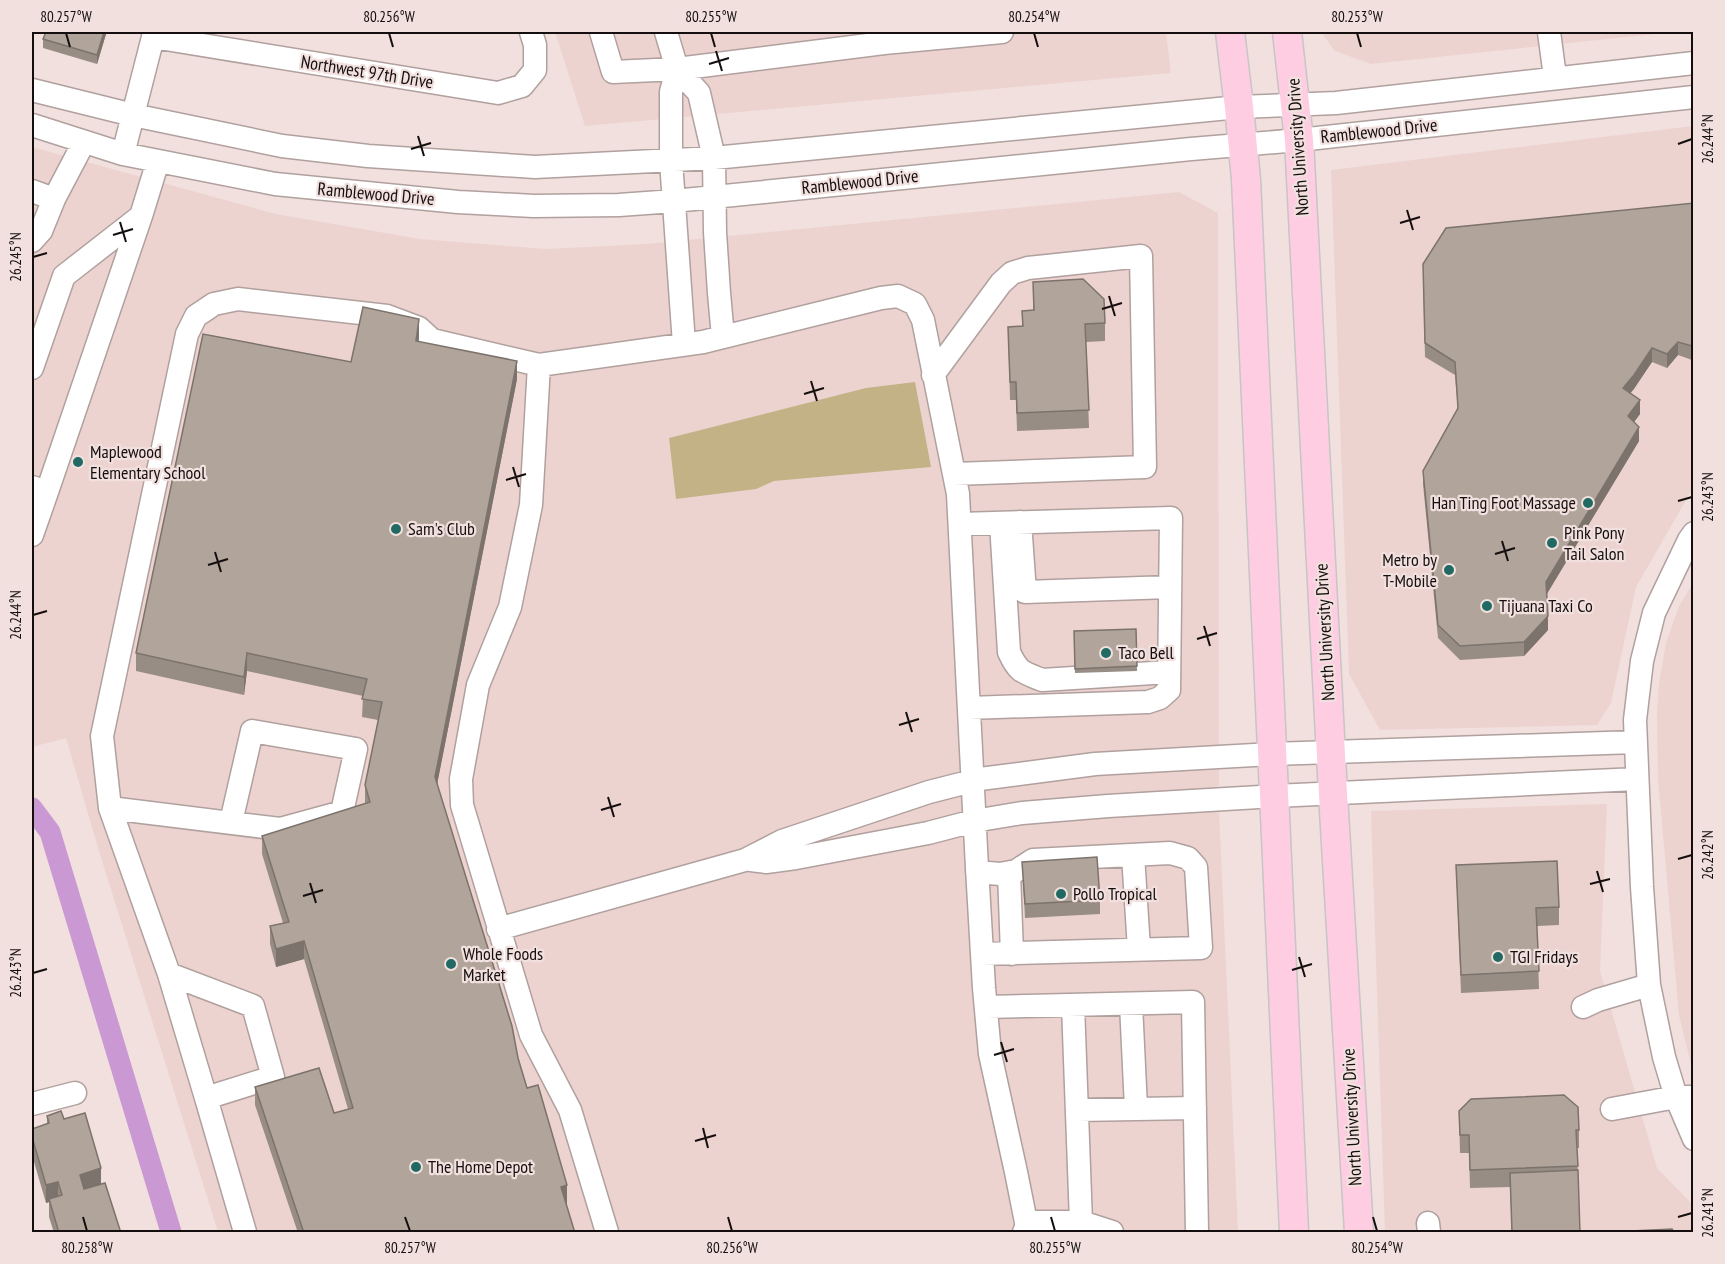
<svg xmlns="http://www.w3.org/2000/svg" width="1725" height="1264" font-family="'PT Sans Narrow',sans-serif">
	<rect width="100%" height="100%" fill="#f1e0de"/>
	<path fill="#edd3d0" d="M555,32H1166L1171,73L585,126Z
		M1321,32H1674L1371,64L1335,51Z
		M1693,126V488L1636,587L1611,703L1597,725L1380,730L1349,674L1331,170Z
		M32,147L276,214L420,239L546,249L646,244L1179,192L1218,213L1219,811L1238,1232H218L98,848L66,738L32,747Z
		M1693,583V1073L1679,1015L1658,779L1657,713L1659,683L1666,643L1679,606Z
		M1607,804L1600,971L1657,1168L1693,1205V1232H1385L1371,811Z"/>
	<path fill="#c3b286" d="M915,382L931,467L774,481L756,489L676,499L669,438L866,388Z"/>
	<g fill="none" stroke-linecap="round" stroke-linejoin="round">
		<path stroke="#ca99d3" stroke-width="21" d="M32,808L50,832L171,1232"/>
		<g stroke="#b0a09e" stroke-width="25">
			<path id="minor" d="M155,32L153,37L498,93L522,86L535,70V45L531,32
				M601,32L613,72L677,69L884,43L1002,32
				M666,32L677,69L699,93L714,158L715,232L719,293L723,337
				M1549,32L1555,77
				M677,69L671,92V161L684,344
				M32,90L133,115L282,146L368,156L535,167L714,158L1239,107L1336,103L1694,63
				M32,125L123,154L275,184L458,202L534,206L619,205L674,201L1191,149L1299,140L1694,97
				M123,154L153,37
				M32,191L54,199
				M32,241L41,231L54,199L84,142
				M32,368L64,276L141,216
				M933,375L1001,283L1012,273L1028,268L1141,256L1145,467L954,474
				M32,487L47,492L141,216L158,161
				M1020,522L1025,592L1170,587
				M1001,523L1009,652C1018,672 1022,672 1042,680L1169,672
				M960,524L1171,518L1169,690L1160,698L1148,702L969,708
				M1694,533L1689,540L1654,613L1642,661L1635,720L1642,887L1649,985L1664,1057L1676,1097L1694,1139
				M32,535L47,492
				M110,808L169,974L206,1098L273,1077L253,1006L169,974
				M231,822L252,731L356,749L342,812L280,829L110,808L102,736L187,334L196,316L214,304L238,299L387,316L419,328L432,340L539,365
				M1133,855L1139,949
				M751,860L766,862L796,858L928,833L974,821L1022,813L1108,806L1275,796L1637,779
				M977,872L1000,874L1016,871L1033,860L1170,853L1188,858L1196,867L1201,948L982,954
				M1009,873L1012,954
				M498,929L745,860L782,841L929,792L980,779L1095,764L1272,754L1636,742
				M1131,1004L1136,1108
				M1073,1005L1081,1222
				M986,1007L1193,1002L1197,1232
				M1583,1007L1598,1000L1649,985
				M206,1098L245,1232
				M32,1104L75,1093
				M1612,1109L1676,1097H1694
				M1077,1110L1195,1108
				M1026,1222H1081L1112,1232
				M1428,1223L1429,1232
				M607,1232L570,1110L531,1035L462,805L461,779L478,685L510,607L531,505L539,365L703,342L881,298L898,296L915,304L923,320L958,494L977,868L984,988L990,1054L1016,1172L1026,1222V1228L1024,1232"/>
		</g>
		<g stroke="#c7c5c5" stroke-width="31">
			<path id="major" d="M1230,32L1239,107L1246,179L1294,1232
				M1287,32L1299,140L1333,794L1359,1232"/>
		</g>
		<use href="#minor" stroke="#fff" stroke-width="22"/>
		<use href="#major" stroke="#fecde1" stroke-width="28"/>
	</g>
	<path fill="#978d85" d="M106,32V34L97,64L43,48V39Z
		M1694,203L1692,360L1678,355L1667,368L1652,362L1630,393L1640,414L1634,422L1639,441L1547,594L1548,630L1524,656L1460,660L1438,638L1423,484V471L1458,410L1455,375L1425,357L1423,277Z
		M1033,282L1105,323V341L1086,342L1089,428L1017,431L1016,400H1010L1008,327L1022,326V311L1033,310Z
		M419,337V342L517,379L437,784L527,1088L567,1203L566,1204L575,1233H298L255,1105V1087L334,1113L348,1109L304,959L276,967L270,944V926L283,923L262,854V836L365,804V785L378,720L362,717L363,696L247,671L244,695L136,671V653L351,362Z
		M1136,629L1137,671L1075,673L1074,631Z
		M1022,862L1100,900V914L1025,918Z
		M1456,865L1559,907V925L1537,926L1539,989L1461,993Z
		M1459,1111L1579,1130V1148H1577L1580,1233H1512L1510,1187L1470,1188L1469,1153H1460Z
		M47,1116L64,1119L101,1184L121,1233H54L49,1217V1202L46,1203L32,1155V1129L47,1124Z"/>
	<path fill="#7b736c" d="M104,32H106V34L97,64V55Z
		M419,319V337L416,359V341Z
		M1678,342V355L1667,368V354Z
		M1694,344V357L1692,360V346Z
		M1652,348V362L1634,389L1623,402V388Z
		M517,361V379L435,795V777Z
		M1640,400V414L1628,430V416Z
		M1639,427V441L1546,595V582Z
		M1548,616V630L1524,656V642Z
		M247,653V671L244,695V677Z
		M304,941V959L276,967V949Z
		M101,1168V1186L80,1193V1175Z
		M58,1182V1200L49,1199V1202L46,1203V1185Z
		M567,1185V1203L561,1205V1187Z"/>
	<path fill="#b0a49b" stroke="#7b736c" stroke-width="1.5" d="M46,32H104L97,55L43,39Z
		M1694,203V344L1692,346L1678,342L1667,354L1652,348L1634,375L1623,388L1640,400L1628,416L1639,427L1546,582L1548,616L1524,642L1460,646L1438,625L1423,471L1458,408L1455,362L1425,343L1423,264L1446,228Z
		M1083,279L1104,299L1105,323L1085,324L1089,410L1017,413L1016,382H1010L1008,327L1023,326L1022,311L1034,310L1033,282Z
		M363,307L419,319L416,341L517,361L435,777L512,1026L518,1058L527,1088L538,1085L567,1185L561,1187L575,1233H304L255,1087L319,1068L334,1113L353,1108L304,941L276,949L270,926L289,922L262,836L370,802L365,785L382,702L362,699L367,679L247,653L244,677L136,653L203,334L351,362Z
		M1136,629L1137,666L1075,669L1074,631Z
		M1097,857L1100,900L1025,904L1022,862Z
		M1557,861L1559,907L1536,908L1539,971L1461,975L1456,865Z
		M1564,1095L1578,1107L1579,1130H1576L1578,1166L1470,1170L1469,1135H1460L1459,1111L1471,1099Z
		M61,1111L64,1119L85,1113L101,1168L80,1175L84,1189L105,1183L121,1233H59L49,1199L62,1195L58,1182L46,1185L32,1137V1129L49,1123L47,1116Z
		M1578,1170L1580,1233H1512L1510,1173Z
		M1672,1229L1675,1233H1589Z"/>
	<path fill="none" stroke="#140e0e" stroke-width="2" d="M66,33L70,47M389,33L393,47M711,33L715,47M1034,33L1038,47M1357,33L1361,47M716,51L722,71M709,64L729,58M418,136L424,156M1678,144L1692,139M411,149L431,143M1407,210L1413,230M120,222L126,242M1400,223L1420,217M113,235L133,229M33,257L47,253M1109,296L1115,316M1102,309L1122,303M811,381L817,401M804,394L824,388M513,467L519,487M506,480L526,474M1678,501L1692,497M1502,541L1508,561M215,552L221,572M1495,554L1515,548M208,565L228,559M33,615L47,611M1204,626L1210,646M1197,639L1217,633M906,712L912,732M899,725L919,719M608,797L614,817M601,810L621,804M1678,859L1692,855M1597,871L1603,892M310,883L316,903M1590,884L1610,879M303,896L323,890M1299,957L1305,977M1292,970L1312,964M33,973L47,969M1001,1042L1007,1062M994,1055L1014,1049M703,1128L708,1148M695,1141L716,1135M83,1217L87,1231M405,1217L410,1231M728,1217L732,1231M1051,1217L1055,1231M1373,1217L1377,1231M1678,1217L1692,1213"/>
	<g fill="#206a63" stroke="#f1e0de" stroke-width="2">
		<circle cx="78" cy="462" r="6"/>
		<circle cx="1588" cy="503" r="6"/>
		<circle cx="396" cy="529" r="6"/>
		<circle cx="1552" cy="543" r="6"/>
		<circle cx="1449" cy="570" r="6"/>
		<circle cx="1487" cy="606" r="6"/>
		<circle cx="1106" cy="653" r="6"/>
		<circle cx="1061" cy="894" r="6"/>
		<circle cx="1498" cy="957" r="6"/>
		<circle cx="451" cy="964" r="6"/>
		<circle cx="416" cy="1167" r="6"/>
	</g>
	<g text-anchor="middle" stroke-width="4.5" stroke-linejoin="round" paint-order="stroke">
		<g font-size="18" fill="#140e0e" stroke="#f1e0de">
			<text transform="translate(367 72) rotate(9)" y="6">Northwest 97th Drive</text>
			<text transform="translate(1379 131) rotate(-6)" y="6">Ramblewood Drive</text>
			<text transform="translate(1298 147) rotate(-94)" y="6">North University Drive</text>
			<text transform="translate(860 182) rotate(-6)" y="6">Ramblewood Drive</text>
			<text transform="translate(376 194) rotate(5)" y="6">Ramblewood Drive</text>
			<text transform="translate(1325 632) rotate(-93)" y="6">North University Drive</text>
			<text transform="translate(1352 1117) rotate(-93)" y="6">North University Drive</text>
		</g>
		<g font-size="18" fill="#140e0e" stroke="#f1e0de" text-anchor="start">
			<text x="90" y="458">Maplewood<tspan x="90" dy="21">Elementary School</tspan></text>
			<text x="1576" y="509" text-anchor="end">Han Ting Foot Massage</text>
			<text x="408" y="535">Sam's Club</text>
			<text x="1564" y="539">Pink Pony<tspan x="1564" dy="21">Tail Salon</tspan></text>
			<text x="1437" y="566" text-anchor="end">Metro by<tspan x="1437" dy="21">T-Mobile</tspan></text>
			<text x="1499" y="612">Tijuana Taxi Co</text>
			<text x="1118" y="659">Taco Bell</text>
			<text x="1073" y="900">Pollo Tropical</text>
			<text x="463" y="960">Whole Foods<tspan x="463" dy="21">Market</tspan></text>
			<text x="1510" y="963">TGI Fridays</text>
			<text x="428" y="1173">The Home Depot</text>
		</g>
	</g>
	<rect width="1725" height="1264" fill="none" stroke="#f1e0de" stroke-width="66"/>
	<rect x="33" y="33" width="1659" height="1198" fill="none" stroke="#140e0e" stroke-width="2"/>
	<g font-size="15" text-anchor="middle" fill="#140e0e">
		<text x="66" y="22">80.257°W</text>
		<text x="389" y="22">80.256°W</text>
		<text x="711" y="22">80.255°W</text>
		<text x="1034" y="22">80.254°W</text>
		<text x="1357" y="22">80.253°W</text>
		<text transform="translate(1708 139) rotate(-90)" y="5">26.244°N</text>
		<text transform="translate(16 257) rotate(-90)" y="5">26.245°N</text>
		<text transform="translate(1708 497) rotate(-90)" y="5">26.243°N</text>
		<text transform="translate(16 615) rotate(-90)" y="5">26.244°N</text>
		<text transform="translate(1708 855) rotate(-90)" y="5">26.242°N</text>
		<text transform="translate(16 973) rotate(-90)" y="5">26.243°N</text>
		<text transform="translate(1708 1213) rotate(-90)" y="5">26.241°N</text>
		<text x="87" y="1253">80.258°W</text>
		<text x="410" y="1253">80.257°W</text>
		<text x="732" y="1253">80.256°W</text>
		<text x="1055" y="1253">80.255°W</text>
		<text x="1377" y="1253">80.254°W</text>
	</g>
</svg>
